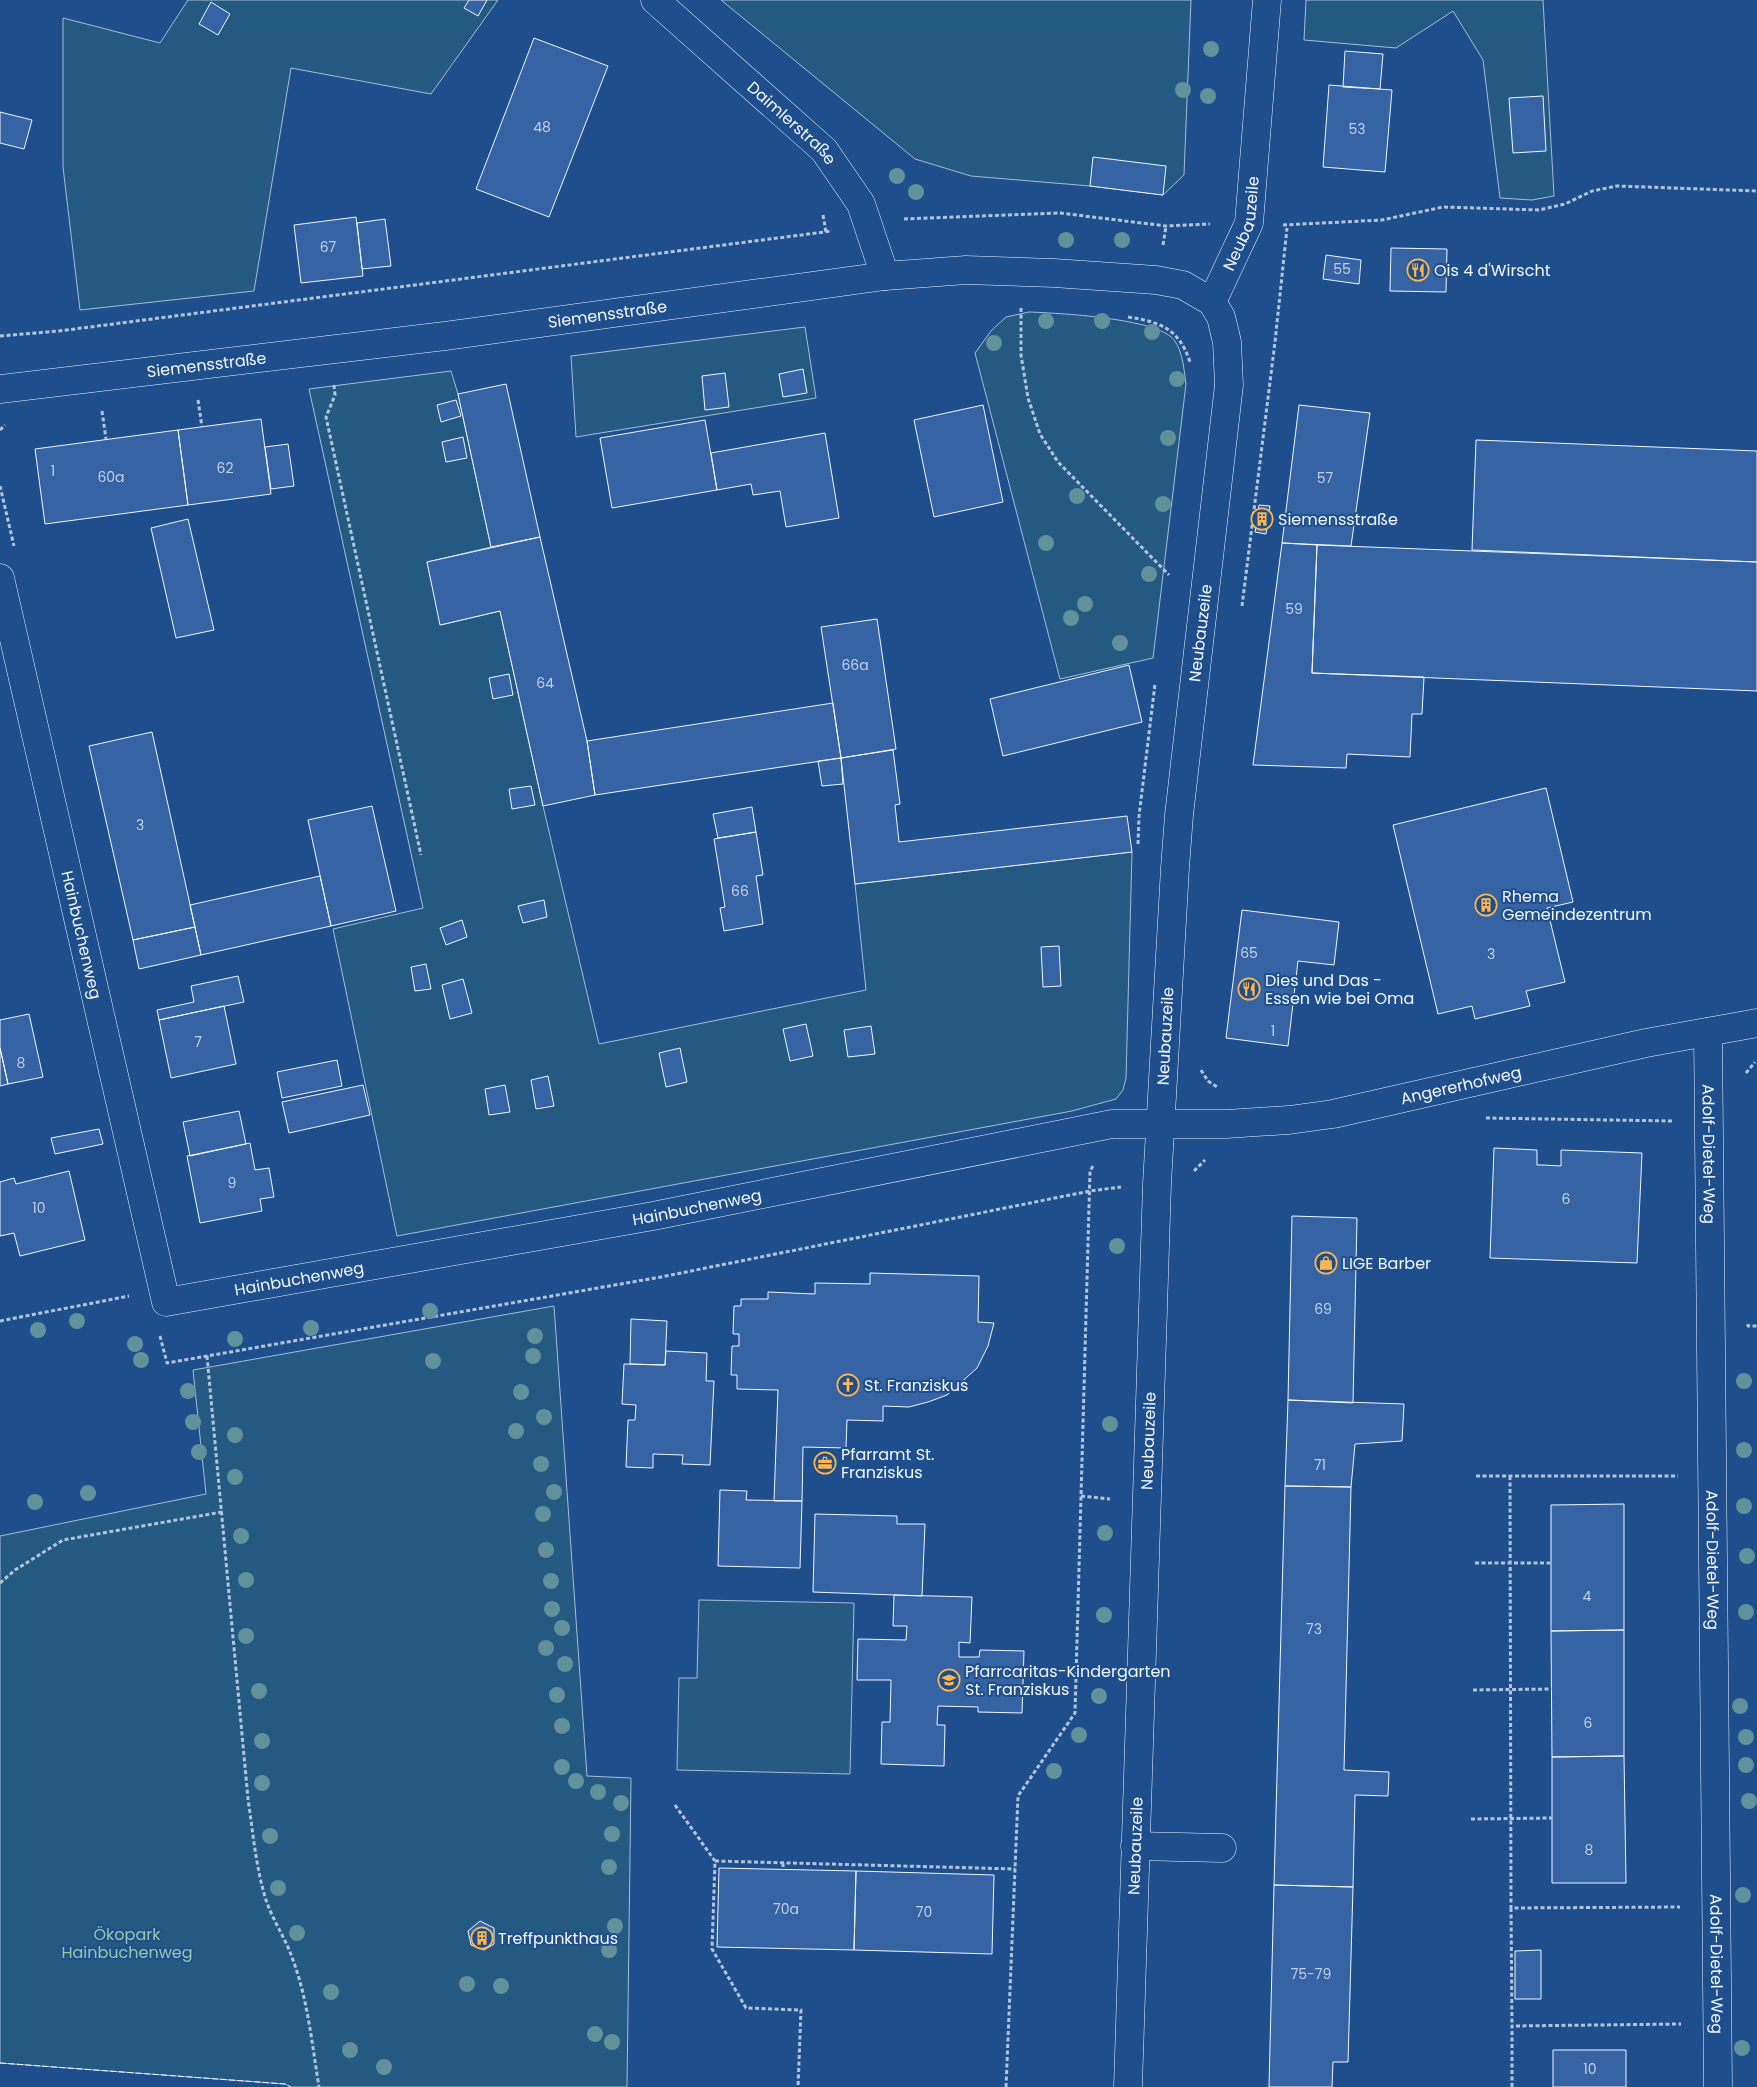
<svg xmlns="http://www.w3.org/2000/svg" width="1757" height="2087" font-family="Poppins,sans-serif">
	<rect width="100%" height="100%" fill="#1f4e8c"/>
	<path fill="#245a82" stroke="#a8bbd7" d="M188,0H498L431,94L291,68L254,291L80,310L63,167V18L160,43Z
		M721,0H1191L1184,175L1163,195L1090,186L971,176L915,159Z
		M1306,0H1543L1554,196L1532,200L1500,198L1483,60L1453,11L1396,48L1304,40Z
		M1029,312C1056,313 1158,318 1174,340C1183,352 1184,370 1186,384L1153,658L1060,679L975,353L991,331L1006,317Z
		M805,327L816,398L576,437L571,356Z
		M451,371L458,394L491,547L427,562L441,625L500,611L543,806L599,1044L866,990L855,884L1132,852L1126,1078L1123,1090L1116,1099L1072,1111L397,1236L333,929L423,908L309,389Z
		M554,1306L587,1776L631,1778L627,2087H291L285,2084L0,2063V1536L206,1494L193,1370Z
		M699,1600L854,1603L850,1774L677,1770L679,1678H697Z"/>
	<path fill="#3563a3" stroke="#f2f6ff" d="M469,0H487L478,16L464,8Z
		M211,2L230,14L218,35L199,24Z
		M534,38L608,66L549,217L476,189Z
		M1345,51L1383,54L1380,89L1343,87Z
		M1329,85L1392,90L1385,172L1323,167Z
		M1543,96L1546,151L1513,153L1509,98Z
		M0,112L32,120L24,149L0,143Z
		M1093,157L1166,166L1163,195L1090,186Z
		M356,217L363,276L301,283L294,225Z
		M385,219L391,266L362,269L357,223Z
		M1391,248L1447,249L1446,292L1390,291Z
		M1326,255L1361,260L1359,284L1323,279Z
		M803,369L807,393L783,397L779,374Z
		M725,373L729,407L705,410L702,376Z
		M506,384L540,537L491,547L458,394Z
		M456,400L461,416L441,422L437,405Z
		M983,405L1003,502L934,517L914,420Z
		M1299,405L1370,413L1351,546L1282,543Z
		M261,419L271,494L188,505L178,430Z
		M705,420L717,490L612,508L600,438Z
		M178,430L188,505L45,524L35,449Z
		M825,433L839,518L786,527L780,491L753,495L751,484L717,490L711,453Z
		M463,437L467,458L446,462L442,442Z
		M1476,440L1757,451V562L1472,550Z
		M288,444L294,486L271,489L265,447Z
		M1259,505L1270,506L1266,534L1255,532Z
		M188,519L214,630L176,638L151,528Z
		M540,537L587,741L595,795L543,806L500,611L440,625L427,562Z
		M1282,543L1317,545L1312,673L1424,677L1422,714H1412L1410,757L1347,754L1346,768L1253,765Z
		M1317,545L1757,562V691L1312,673Z
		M877,619L896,749L841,758L821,627Z
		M1129,665L1142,722L1003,756L990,699Z
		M509,674L513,695L493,699L489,678Z
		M833,703L841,758L595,795L587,741Z
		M152,732L195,927L133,940L89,746Z
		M893,750L900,804L895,805L899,842L1127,816L1132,852L855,884L841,758Z
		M841,758L843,784L822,786L818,761Z
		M531,786L535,805L512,809L509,789Z
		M1546,788L1573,902L1547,908L1565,982L1526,991L1530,1006L1475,1019L1472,1006L1438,1014L1393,825Z
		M372,806L396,911L331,926L308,820Z
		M752,807L756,832L718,838L713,814Z
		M756,832L763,875L756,876L763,924L724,931L720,908L725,907L714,839Z
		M320,876L331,926L201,955L190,905Z
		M544,900L547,917L523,923L518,906Z
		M1242,910L1339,922L1334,965L1298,961L1288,1046L1226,1038Z
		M462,920L467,937L446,945L440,928Z
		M195,927L201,955L139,969L133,940Z
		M1059,946L1061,986L1043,987L1041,947Z
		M426,964L431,989L415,991L411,967Z
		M238,976L244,1002L159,1020L157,1010L194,1002L191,986Z
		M463,979L472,1013L450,1019L442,985Z
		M224,1006L236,1064L171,1078L159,1020Z
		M29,1014L43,1077L8,1084L0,1048V1020Z
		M806,1024L813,1056L790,1061L783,1029Z
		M871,1026L875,1054L848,1057L844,1030Z
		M0,1048L8,1084L0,1086Z
		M680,1048L687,1082L666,1087L659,1053Z
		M337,1060L342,1086L282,1098L277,1072Z
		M548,1076L554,1106L536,1109L531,1080Z
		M363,1085L370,1115L289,1133L282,1102Z
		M505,1085L510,1112L489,1115L485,1089Z
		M239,1111L246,1144L190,1156L183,1122Z
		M99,1129L103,1144L55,1154L51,1138Z
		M250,1143L255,1170L269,1168L274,1197L260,1199L262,1211L200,1223L187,1156Z
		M1494,1148L1537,1150V1165H1543L1561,1166V1150L1642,1153L1637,1263L1490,1258Z
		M69,1171L85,1240L20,1256L14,1233L0,1236V1182L14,1178L16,1184Z
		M1292,1216L1357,1218L1353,1403L1288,1400Z
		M870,1273L979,1276L978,1322L994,1323L988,1346L977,1368L947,1395L928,1402L909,1407L883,1406V1421L847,1420L846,1448L803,1447L802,1501H774L778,1390L737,1389V1375H731L732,1346H739V1334H733L734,1306H741V1299H768V1292L815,1294V1283L870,1284Z
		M631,1319L667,1321L665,1365L630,1364Z
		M666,1351L707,1353L706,1381H714L710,1465L682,1464L683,1455L653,1454V1468L626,1467L628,1420H635L636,1405L622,1404L624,1364L665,1365Z
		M1288,1400L1404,1404L1402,1441L1355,1444L1351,1487L1285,1486Z
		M1285,1486L1351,1487L1344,1770L1389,1772L1388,1796L1355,1795L1353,1887L1274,1885Z
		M720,1490L747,1491L746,1500L802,1501L800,1568L718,1566Z
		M1624,1504V1630L1551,1631V1505Z
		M815,1514L897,1516V1524H925L922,1596L813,1592Z
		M894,1595L972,1597L970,1643L959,1642V1657H979L980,1650L1024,1651L1022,1713L978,1712V1707L938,1706L937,1725H945L944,1766L881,1764L882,1722H890L891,1680H857L858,1639L906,1640L907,1626H893Z
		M1624,1630V1756L1552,1757L1551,1631Z
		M1624,1756L1626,1883H1552V1757Z
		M719,1868L856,1871L854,1950L717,1947Z
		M856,1871L994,1875L992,1954L854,1950Z
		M1274,1885L1353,1887L1348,2062H1333L1332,2087H1269Z
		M480,1921L494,1928V1944L484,1950L471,1945L468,1931Z
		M1541,1950V1999H1515V1951Z
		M1553,2050H1626V2087H1553Z"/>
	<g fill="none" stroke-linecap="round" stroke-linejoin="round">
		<g stroke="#f2f6ff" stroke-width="29">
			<g id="minor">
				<path id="s1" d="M655,0L824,150L861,204L885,276"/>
				<path id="s2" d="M1212,302L1249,223L1267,0"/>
				<path id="s3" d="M0,389L445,336L885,276L966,270L1054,273L1156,280L1183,285L1212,302L1221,317L1227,342L1229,385L1179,815L1175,868L1157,1184L1128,2087"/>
				<path id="s4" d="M0,578L166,1302L653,1216L1112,1124H1226L1289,1120L1333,1114L1646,1043L1757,1023"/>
				<path id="s5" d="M1708,1032L1718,2087"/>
				<path d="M1135,1846L1222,1848"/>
			</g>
		</g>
		<path stroke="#b3c4dc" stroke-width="3" stroke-dasharray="4 2.5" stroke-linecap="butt" d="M823,215L826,232
			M904,219L1060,213L1166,226L1210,224
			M1283,225L1382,220L1443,207L1539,210L1565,204L1592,191L1617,186L1757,191
			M1163,245L1166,226
			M1021,308V355L1028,398L1040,434L1058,462L1169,575
			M1128,317C1161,322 1179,329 1190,362
			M0,336L59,331L832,231
			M334,385L335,395L326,417L421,855
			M198,400L202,427
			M102,411L106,439
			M0,430L5,425
			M0,486L14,546
			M1242,606L1275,342L1287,228
			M1138,844L1139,816L1155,684
			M1201,1070L1208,1081L1217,1087
			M1746,1073L1755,1062
			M1486,1118L1673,1121
			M1194,1171L1205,1160
			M0,1321L129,1296
			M1748,1324V1326H1757
			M160,1336L167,1363L661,1277L1090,1191L1121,1187
			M207,1356L248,1799C253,1833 256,1868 266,1900C273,1921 286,1939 293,1960C308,2001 312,2044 319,2087
			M1476,1476H1678
			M1510,1476L1511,1908L1680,1907
			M1081,1496L1110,1499
			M1475,1563H1551
			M0,1583L15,1570L63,1540L222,1512
			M1473,1690L1552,1689
			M675,1805L715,1861L712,1949L746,2008L801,2010L798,2087
			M1471,1819L1552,1818
			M715,1861L1015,1869
			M783,1863V1870
			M1511,1908L1512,2026
			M1006,2087L1018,1796L1075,1713L1090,1171L1094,1164
			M1512,2087V2026L1681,2024"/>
		<use href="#minor" stroke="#1f4e8c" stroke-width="28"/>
		<path stroke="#f2f6ff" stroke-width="1" stroke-dasharray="6 2.5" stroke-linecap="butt" d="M0,2063L285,2084L291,2087"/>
	</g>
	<g fill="#61919a">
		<circle cx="1211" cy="49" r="8"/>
		<circle cx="1183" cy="90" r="8"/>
		<circle cx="1208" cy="96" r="8"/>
		<circle cx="897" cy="176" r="8"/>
		<circle cx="916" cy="192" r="8"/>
		<circle cx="1066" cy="240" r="8"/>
		<circle cx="1122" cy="240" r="8"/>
		<circle cx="1046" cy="321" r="8"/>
		<circle cx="1102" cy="321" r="8"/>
		<circle cx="1152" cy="332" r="8"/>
		<circle cx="994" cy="343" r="8"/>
		<circle cx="1177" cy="379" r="8"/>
		<circle cx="1168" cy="438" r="8"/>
		<circle cx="1077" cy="496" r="8"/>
		<circle cx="1163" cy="504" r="8"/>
		<circle cx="1046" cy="543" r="8"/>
		<circle cx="1149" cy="574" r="8"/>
		<circle cx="1085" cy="604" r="8"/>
		<circle cx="1071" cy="618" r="8"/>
		<circle cx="1120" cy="643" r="8"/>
		<circle cx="1117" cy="1246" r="8"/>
		<circle cx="430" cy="1311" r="8"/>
		<circle cx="77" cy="1321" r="8"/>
		<circle cx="311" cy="1328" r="8"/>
		<circle cx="38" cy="1330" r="8"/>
		<circle cx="535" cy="1336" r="8"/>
		<circle cx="235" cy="1339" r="8"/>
		<circle cx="135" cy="1344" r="8"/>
		<circle cx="533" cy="1356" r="8"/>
		<circle cx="141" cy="1360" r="8"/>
		<circle cx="433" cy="1361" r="8"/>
		<circle cx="1744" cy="1381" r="8"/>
		<circle cx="188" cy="1391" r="8"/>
		<circle cx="521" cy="1392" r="8"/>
		<circle cx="544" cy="1417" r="8"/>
		<circle cx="193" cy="1422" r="8"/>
		<circle cx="1110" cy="1424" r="8"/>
		<circle cx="516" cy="1431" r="8"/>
		<circle cx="235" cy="1435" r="8"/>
		<circle cx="1744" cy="1450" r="8"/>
		<circle cx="199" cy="1452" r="8"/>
		<circle cx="541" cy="1464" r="8"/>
		<circle cx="235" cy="1477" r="8"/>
		<circle cx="554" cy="1492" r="8"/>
		<circle cx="88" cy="1493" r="8"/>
		<circle cx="35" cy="1502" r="8"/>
		<circle cx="1744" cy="1506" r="8"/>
		<circle cx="543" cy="1514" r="8"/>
		<circle cx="1105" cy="1533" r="8"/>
		<circle cx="241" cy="1536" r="8"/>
		<circle cx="546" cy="1550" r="8"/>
		<circle cx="1747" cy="1556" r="8"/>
		<circle cx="246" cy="1580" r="8"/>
		<circle cx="551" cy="1581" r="8"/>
		<circle cx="552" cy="1609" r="8"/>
		<circle cx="1746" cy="1612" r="8"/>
		<circle cx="1104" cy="1615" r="8"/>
		<circle cx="562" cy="1628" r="8"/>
		<circle cx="246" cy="1636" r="8"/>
		<circle cx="546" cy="1648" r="8"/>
		<circle cx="565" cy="1664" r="8"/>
		<circle cx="259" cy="1691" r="8"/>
		<circle cx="557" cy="1695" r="8"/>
		<circle cx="1099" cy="1696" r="8"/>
		<circle cx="1740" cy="1706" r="8"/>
		<circle cx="562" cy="1726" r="8"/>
		<circle cx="1079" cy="1735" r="8"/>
		<circle cx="1746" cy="1737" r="8"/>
		<circle cx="262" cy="1741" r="8"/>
		<circle cx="1746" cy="1765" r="8"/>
		<circle cx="562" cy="1767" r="8"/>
		<circle cx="1054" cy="1771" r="8"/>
		<circle cx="576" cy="1781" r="8"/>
		<circle cx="262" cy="1783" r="8"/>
		<circle cx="598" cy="1792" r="8"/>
		<circle cx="1749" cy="1801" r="8"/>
		<circle cx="621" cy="1803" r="8"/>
		<circle cx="612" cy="1834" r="8"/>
		<circle cx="270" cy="1836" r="8"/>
		<circle cx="609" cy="1867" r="8"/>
		<circle cx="278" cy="1888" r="8"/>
		<circle cx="1743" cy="1895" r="8"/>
		<circle cx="615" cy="1926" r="8"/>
		<circle cx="297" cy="1933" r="8"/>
		<circle cx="609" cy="1950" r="8"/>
		<circle cx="467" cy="1984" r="8"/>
		<circle cx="501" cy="1986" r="8"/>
		<circle cx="331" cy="1992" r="8"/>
		<circle cx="595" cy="2034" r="8"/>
		<circle cx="612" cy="2042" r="8"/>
		<circle cx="1742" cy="2048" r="8"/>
		<circle cx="350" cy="2050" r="8"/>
		<circle cx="384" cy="2067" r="8"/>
	</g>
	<defs>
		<g id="restaurant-ring" transform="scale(1.125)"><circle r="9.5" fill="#1f4e8c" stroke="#ffb74d" stroke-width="1.5"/><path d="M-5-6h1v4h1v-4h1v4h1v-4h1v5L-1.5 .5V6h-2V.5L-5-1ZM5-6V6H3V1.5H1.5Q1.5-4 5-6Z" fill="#ffb74d"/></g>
		<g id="building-ring" transform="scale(1.125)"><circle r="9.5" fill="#1f4e8c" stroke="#ffb74d" stroke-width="1.5"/><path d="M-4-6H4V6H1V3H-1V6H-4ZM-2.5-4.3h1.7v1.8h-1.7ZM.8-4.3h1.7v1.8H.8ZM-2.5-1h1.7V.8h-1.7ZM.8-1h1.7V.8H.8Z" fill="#ffb74d"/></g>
		<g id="shop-ring" transform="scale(1.125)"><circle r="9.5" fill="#1f4e8c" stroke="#ffb74d" stroke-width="1.5"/><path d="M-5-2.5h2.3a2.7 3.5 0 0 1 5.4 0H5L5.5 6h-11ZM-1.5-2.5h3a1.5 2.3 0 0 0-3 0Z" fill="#ffb74d"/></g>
		<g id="church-ring" transform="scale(1.125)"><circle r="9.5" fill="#1f4e8c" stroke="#ffb74d" stroke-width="1.5"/><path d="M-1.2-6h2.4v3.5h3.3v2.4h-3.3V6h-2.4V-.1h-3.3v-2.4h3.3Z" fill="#ffb74d"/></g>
		<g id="office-ring" transform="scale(1.125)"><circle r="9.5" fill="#1f4e8c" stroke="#ffb74d" stroke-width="1.5"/><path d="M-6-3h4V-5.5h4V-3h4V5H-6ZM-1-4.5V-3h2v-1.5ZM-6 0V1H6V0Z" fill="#ffb74d"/></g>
		<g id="school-ring" transform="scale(1.125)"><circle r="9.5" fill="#1f4e8c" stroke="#ffb74d" stroke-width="1.5"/><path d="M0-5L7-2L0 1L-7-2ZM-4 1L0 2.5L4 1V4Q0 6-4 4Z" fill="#ffb74d"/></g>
	</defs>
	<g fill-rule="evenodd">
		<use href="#restaurant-ring" x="1418" y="270"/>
		<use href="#building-ring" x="1262" y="519"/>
		<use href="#building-ring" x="1486" y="905"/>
		<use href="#restaurant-ring" x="1249" y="989"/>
		<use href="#shop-ring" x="1326" y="1263"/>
		<use href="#church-ring" x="848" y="1385"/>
		<use href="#office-ring" x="825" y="1463"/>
		<use href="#school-ring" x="949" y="1680"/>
		<use href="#building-ring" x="482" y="1938"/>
	</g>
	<g text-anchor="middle" stroke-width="4" stroke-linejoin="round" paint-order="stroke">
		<g font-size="14" fill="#c3d1e8">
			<text x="542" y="132">48</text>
			<text x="1357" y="134">53</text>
			<text x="328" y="252">67</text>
			<text x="1342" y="274">55</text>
			<text x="225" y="473">62</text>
			<text x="53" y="476">1</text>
			<text x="111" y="482">60a</text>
			<text x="1325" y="483">57</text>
			<text x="1294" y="614">59</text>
			<text x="855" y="670">66a</text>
			<text x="545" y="688">64</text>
			<text x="140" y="830">3</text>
			<text x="740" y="896">66</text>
			<text x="1249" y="958">65</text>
			<text x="1491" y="959">3</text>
			<text x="1273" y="1036">1</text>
			<text x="198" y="1047">7</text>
			<text x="21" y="1068">8</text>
			<text x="232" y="1188">9</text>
			<text x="1566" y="1204">6</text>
			<text x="39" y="1213">10</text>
			<text x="1323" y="1314">69</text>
			<text x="1320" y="1470">71</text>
			<text x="1587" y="1601">4</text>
			<text x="1314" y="1634">73</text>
			<text x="1588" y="1728">6</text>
			<text x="1589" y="1855">8</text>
			<text x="786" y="1914">70a</text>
			<text x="924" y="1917">70</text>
			<text x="1311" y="1979">75-79</text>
			<text x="1590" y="2074">10</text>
		</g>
		<g font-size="16" fill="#f2f6ff" stroke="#1f4e8c">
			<text dy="6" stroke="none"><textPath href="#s1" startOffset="184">Daimlerstraße</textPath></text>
			<text dy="6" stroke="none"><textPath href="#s2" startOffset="85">Neubauzeile</textPath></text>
			<text dy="6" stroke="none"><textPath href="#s3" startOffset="612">Siemensstraße</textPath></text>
			<text dy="6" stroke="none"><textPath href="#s3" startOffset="208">Siemensstraße</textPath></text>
			<text transform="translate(1200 633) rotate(-83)" y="6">Neubauzeile</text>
			<text dy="6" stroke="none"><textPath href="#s4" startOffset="366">Hainbuchenweg</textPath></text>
			<text transform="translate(1165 1036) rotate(-87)" y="6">Neubauzeile</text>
			<text dy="6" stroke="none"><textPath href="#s4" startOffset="2058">Angererhofweg</textPath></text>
			<text dy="6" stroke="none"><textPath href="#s5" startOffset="122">Adolf-Dietel-Weg</textPath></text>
			<text dy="6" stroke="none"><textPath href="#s4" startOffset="1282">Hainbuchenweg</textPath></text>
			<text dy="6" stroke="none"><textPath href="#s4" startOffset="878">Hainbuchenweg</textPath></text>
			<text transform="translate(1148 1441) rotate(-88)" y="6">Neubauzeile</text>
			<text dy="6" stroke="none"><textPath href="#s5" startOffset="528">Adolf-Dietel-Weg</textPath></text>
			<text transform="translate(1135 1846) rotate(-88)" y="6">Neubauzeile</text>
			<text dy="6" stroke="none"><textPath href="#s5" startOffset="932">Adolf-Dietel-Weg</textPath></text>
		</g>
		<g font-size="16" fill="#f2f6ff" stroke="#1f4e8c" text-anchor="start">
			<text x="1434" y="276">Ois 4 d'Wirscht</text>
			<text x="1278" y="525">Siemensstraße</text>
			<text x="1502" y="902">Rhema<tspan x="1502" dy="18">Gemeindezentrum</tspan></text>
			<text x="1265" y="986">Dies und Das -<tspan x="1265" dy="18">Essen wie bei Oma</tspan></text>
			<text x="1342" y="1269">LIGE Barber</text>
			<text x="864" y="1391">St. Franziskus</text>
			<text x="841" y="1460">Pfarramt St.<tspan x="841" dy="18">Franziskus</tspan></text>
			<text x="965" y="1677">Pfarrcaritas-Kindergarten<tspan x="965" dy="18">St. Franziskus</tspan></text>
			<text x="498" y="1944">Treffpunkthaus</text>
		</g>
		<g font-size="16" fill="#97c8a6" stroke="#1f4e8c">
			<text x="127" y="1940">Ökopark<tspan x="127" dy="18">Hainbuchenweg</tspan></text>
		</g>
	</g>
</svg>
